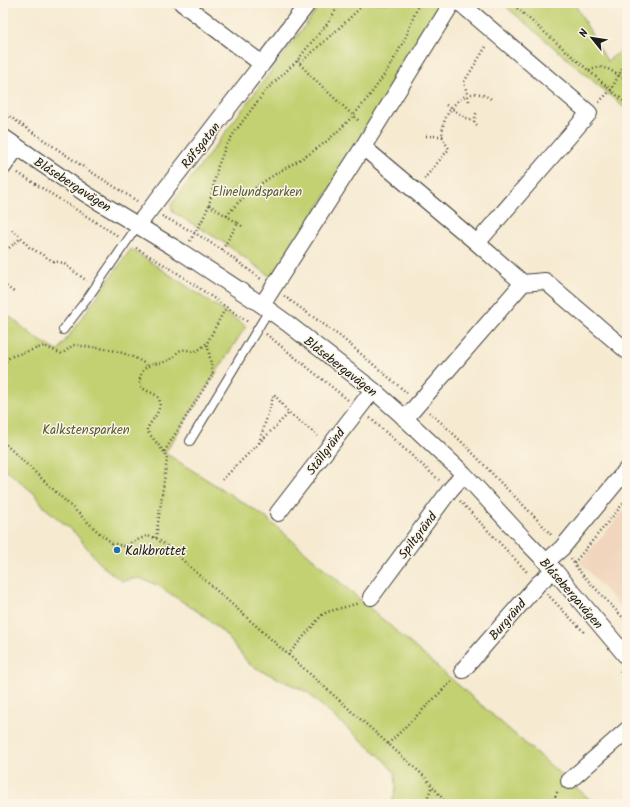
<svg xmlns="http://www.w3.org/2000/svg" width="630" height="807" font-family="Kalam,sans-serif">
	<rect width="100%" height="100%" fill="#fcf5e5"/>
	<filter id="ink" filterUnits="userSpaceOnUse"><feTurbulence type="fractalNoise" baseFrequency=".025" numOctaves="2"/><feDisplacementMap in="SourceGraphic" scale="8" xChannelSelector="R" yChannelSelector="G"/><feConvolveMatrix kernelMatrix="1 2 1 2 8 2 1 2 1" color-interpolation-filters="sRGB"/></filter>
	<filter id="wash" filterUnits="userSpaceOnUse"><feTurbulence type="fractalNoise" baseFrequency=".012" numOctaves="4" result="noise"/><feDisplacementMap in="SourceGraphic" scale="16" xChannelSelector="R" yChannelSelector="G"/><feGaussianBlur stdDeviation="0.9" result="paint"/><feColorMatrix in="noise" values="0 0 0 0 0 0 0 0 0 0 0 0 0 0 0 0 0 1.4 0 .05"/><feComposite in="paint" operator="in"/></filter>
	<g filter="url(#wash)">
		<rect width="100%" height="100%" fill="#f6ead1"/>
		<path fill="#f1d5bd" d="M627,507V614L580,562Z"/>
		<path fill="#c3d172" stroke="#707647" d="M322,3H446L274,279L223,242L173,212L171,205Z
			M502,3H574L607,61L627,47V110Z
			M131,249L246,326L165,453L264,516L595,804H392L396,787L395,773L382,758L324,708L307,692L262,671L249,664L227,636L206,617L157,585L139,578L122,581L101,565L75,533L44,507L36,495L3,467V310C20,326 38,341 58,351Z"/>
	</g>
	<g filter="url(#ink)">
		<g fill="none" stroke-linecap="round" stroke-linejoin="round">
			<g stroke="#3d3b37" stroke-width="10">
				<path id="lane" d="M63,330L87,299L138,225
					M190,441L269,310"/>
			</g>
			<g stroke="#3d3b37" stroke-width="18">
				<path id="street" d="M182,3L262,64L308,3
					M460,3L589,113L477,243
					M3,137L86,194L183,253L262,305L287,323L373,390L397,411L464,474L522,537L554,570L627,657
					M363,147L477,243L523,283L405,419
					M3,167L17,147
					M138,225L262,64
					M523,283L545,281L627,351
					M262,305L363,147L452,3
					M278,513L373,390
					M546,562L562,548L627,469
					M371,597L450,490L464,474
					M463,670L538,584L554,570
					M569,781L627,730"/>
			</g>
			<path stroke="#3d3b37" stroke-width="2.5" stroke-dasharray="1 3" stroke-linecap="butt" d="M511,3L627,104
				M297,61L311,76L360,122
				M300,63C322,44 344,24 365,3
				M589,70L600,67L608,69L627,80
				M469,101L464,82L487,45
				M599,102L611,90L623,67L627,63
				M446,105L468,119L474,122L478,126
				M3,112L85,168L137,201
				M474,122L476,114L478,111
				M426,136H443
				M18,173L118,236
				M424,179L449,149C447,145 444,142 443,138C439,123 453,100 468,95C476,92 484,94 491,99
				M209,205L238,223L222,250
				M162,216L195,233L222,250L261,279
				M227,216C248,186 283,171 312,152C351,126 387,77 407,34C411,24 415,13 419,3
				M238,223L243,227
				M12,230L19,235L29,247L53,261L63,263L87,281
				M190,241L203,219L209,205L218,166L225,148L234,133L266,90L297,61L310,44L328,23L340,3
				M136,248L173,270L248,322
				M3,253L21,238
				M3,270L5,274L3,273
				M3,284L14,292
				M284,296L341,337L407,393
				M266,334L348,400
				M3,364L10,357L44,346L62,354L73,345C100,348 125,349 148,366
				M429,412C454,433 477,457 499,481C517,499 536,517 552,536
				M370,418L439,480
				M3,442L97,531L112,543L123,546L147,536L156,538L168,547L424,776L447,804
				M259,443L274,394L289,413L318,436
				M164,452L147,431V429C150,423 158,414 159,408C165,388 137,396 140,379C144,359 158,367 171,359C175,357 176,351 182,350C186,349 190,351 194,351C199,351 203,346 207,343
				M222,480L289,413
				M460,501L528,573
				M156,538L167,459L164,452L213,374L207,343L226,307
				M571,559L580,572L627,622
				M574,563L627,499
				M547,594L584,632
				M288,655L322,615L327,612L359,603
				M620,671L627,678
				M388,744L453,680
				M425,804L432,786
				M552,804L558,790"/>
			<use href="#lane" stroke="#fff" stroke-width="8"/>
			<use href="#street" stroke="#fff" stroke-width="16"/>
		</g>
	</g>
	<circle fill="#1f6fb2" stroke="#fcf5e5" stroke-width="1.5" cx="117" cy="550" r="4"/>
	<g text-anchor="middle" stroke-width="3" stroke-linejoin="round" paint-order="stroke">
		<g font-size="13" fill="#1c1c1c" stroke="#fcf5e5">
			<text transform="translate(200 145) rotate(-52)" y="5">Räfsgatan</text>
			<text transform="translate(73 184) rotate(33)" y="5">Blåsebergavägen</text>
			<text transform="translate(341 366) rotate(38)" y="5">Blåsebergavägen</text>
			<text transform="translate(325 451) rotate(-53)" y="5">Ställgränd</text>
			<text transform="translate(417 535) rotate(-53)" y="5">Spiltgränd</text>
			<text transform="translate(572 593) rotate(49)" y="5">Blåsebergavägen</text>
			<text transform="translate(507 619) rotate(-49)" y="5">Burgränd</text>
		</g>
		<g font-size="13" fill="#565b3a" stroke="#fcf5e5">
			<text x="257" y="196">Elinelundsparken</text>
			<text x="86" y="434">Kalkstensparken</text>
		</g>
		<g font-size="13" fill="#1c1c1c" stroke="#fcf5e5" text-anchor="start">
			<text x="125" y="555">Kalkbrottet</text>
		</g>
	</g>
	<rect width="630" height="807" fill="none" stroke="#fcf5e5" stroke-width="16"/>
	<g transform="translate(592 38) rotate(300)" stroke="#fcf5e5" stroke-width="3" paint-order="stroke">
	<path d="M0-3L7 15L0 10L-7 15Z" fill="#1c1c1c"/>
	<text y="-6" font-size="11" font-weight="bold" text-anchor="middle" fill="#1c1c1c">N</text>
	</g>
</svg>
